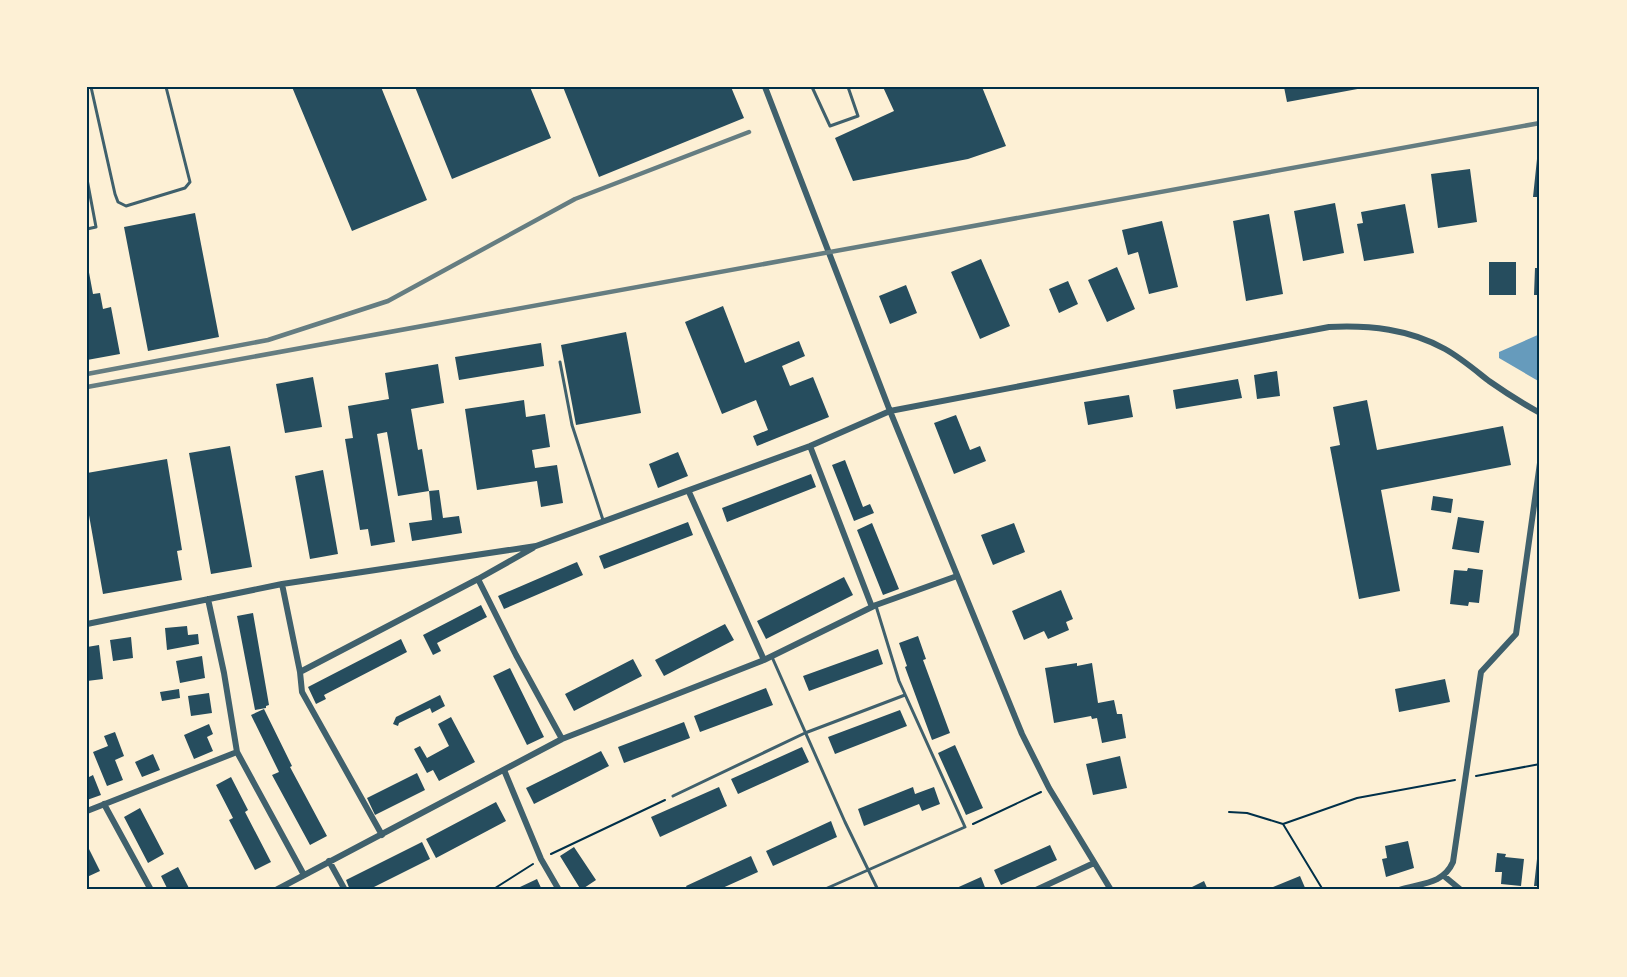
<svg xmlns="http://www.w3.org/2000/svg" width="1627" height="977" font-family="'Work Sans',sans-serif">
	<rect width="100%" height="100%" fill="#fdf0d5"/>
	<path fill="#669bbc" d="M1540,334V382L1499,358V352Z"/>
	<path fill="#264d5e" d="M292,87H381L427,200L352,231Z
		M415,87H530L551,138L452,179Z
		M563,87H731L744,118L599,177Z
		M883,87H982L1006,146L968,159L853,181L835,138L894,111Z
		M1284,87H1363V88L1287,102Z
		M1537,159H1540V197H1533Z
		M1470,169L1477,222L1438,228L1431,174Z
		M1335,203L1344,253L1303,261L1294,211Z
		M1405,204L1414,253L1364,261L1357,224L1363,223L1361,212Z
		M195,213L219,337L148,351L124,227Z
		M1269,214L1283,294L1246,301L1233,221Z
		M1162,221L1178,287L1149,294L1138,252L1128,255L1122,230Z
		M981,259L1010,326L980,339L951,272Z
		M1489,262H1516V295H1489Z
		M88,267L93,294L100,293L103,309L111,307L120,354L87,360Z
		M1117,267L1135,309L1107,322L1088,280Z
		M1535,268H1540V295H1534Z
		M1068,281L1078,304L1059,313L1049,289Z
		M906,285L917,313L890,324L879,296Z
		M723,306L745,363L799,341L805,356L782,366L790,386L813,377L829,417L757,446L753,436L768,430L756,400L722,414L685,322Z
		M626,332L641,413L576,425L561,345Z
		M541,343L544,366L459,380L455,357Z
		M438,364L444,403L411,409L418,450L422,449L429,491L439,490L443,518L459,516L462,533L412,541L409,523L432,520L429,491L398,496L387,432L377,434L395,542L371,546L368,529L360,530L345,439L353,438L348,406L389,399L385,373Z
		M1277,371L1280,396L1257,399L1254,375Z
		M313,377L322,427L285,433L276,384Z
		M1238,379L1242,398L1176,409L1173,390Z
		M1129,395L1133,417L1088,425L1084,402Z
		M524,400L526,417L545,414L550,447L532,450L535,468L557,465L563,503L541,507L537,481L477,490L465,409Z
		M1367,400L1377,450L1503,426L1511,465L1381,490L1400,591L1359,599L1330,447L1340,445L1333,407Z
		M956,415L970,450L980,446L986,461L954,474L934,423Z
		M230,446L252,567L211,574L189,453Z
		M678,452L688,476L658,488L649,464Z
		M167,459L182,550L177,551L182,580L103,594L87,504V473Z
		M845,460L863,507L870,504L874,513L854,521L832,465Z
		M323,470L338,554L310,559L295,476Z
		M811,474L816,487L727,522L722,508Z
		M1433,496L1453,499L1451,513L1431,510Z
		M1458,517L1484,521L1479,553L1452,549Z
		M688,522L693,535L604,569L599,556Z
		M872,523L899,589L883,595L857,530Z
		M1014,523L1025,552L993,565L981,535Z
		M577,562L583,575L504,609L498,596Z
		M1468,568L1483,570L1479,603L1469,602L1468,606L1450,604L1454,570L1467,571Z
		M844,577L853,595L766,639L757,621Z
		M1061,590L1073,619L1066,622L1069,630L1048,639L1044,631L1024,640L1012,611Z
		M481,605L487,617L437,643L441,651L433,655L423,635Z
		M253,613L269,705L266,706V708L255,710L237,616Z
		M725,624L734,640L664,676L655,660Z
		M187,626L188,635L198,634L199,644L167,650L165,628Z
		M918,636L926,659L923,660L950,733L932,740L905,667L907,666L899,643Z
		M131,637L133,658L113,661L110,640Z
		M401,639L407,652L324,695L326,699L316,704L308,687Z
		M99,645L103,679L87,681V647Z
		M878,649L883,664L809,691L803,676Z
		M202,656L205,678L180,683L176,661Z
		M633,659L642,676L574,711L565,694Z
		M1077,663V666L1092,663L1098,703L1114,700L1117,714H1122L1126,738L1102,743L1097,718L1092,719L1091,716L1054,723L1045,668Z
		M510,668L544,737L527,745L493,676Z
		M1445,679L1450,702L1399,712L1395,689Z
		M766,688L773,705L700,732L694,716Z
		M179,689L180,698L162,701L160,692Z
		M209,693L212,713L191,716L188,696Z
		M440,695L445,706L432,713L430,708L399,723L398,726L393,724L396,717Z
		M264,709L292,766L290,767L327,836L310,845L272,775L279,772L251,715Z
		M900,710L907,726L835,754L828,737Z
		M451,717L475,762L439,781L433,770L427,773L414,749L420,746L427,758L449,746L438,724Z
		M684,722L690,738L624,763L618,747Z
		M209,724L213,734L207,737L213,751L194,759L184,735Z
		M115,732L124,756L115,760L123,780L107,786L93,752L108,746L104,736Z
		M955,745L983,808L966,815L938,753Z
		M802,747L809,762L738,794L731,779Z
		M601,751L609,766L534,804L526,788Z
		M153,754L160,770L142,777L135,762Z
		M1120,756L1127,788L1093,795L1086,764Z
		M417,773L425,790L375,815L367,798Z
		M93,775L101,795L87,800V778Z
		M231,777L248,810L245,812L271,862L255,870L229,820L233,818L216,785Z
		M719,787L727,806L660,837L651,817Z
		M913,787L915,794L934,787L940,804L922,811L919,804L864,826L858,809Z
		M496,802L506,821L436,858L426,839Z
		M140,808L164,854L148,863L124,817Z
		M831,821L837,837L773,866L766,851Z
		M1408,841L1414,868L1386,877L1382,859L1387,858L1385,846Z
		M422,842L430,859L368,890H350L346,880Z
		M87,845L100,871L87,877Z
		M1050,845L1057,860L1001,885L994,870Z
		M574,847L596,880L581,890L560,856Z
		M1497,853L1506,854L1505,857L1524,859L1521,886L1501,884L1502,872H1495Z
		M751,856L758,872L718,890H688L686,886Z
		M1537,859H1540V886H1534Z
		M178,867L190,890H168L161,876Z
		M1300,876L1306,890H1266Z
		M981,877L986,890H952Z
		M537,879L542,890H521L520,887Z
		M1204,881L1208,890H1186Z"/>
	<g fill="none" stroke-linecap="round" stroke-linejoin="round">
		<path stroke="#003049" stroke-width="2" d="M1476,776L1540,764
			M1229,812L1247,813L1283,824L1357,798L1455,780
			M973,824L1041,792
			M1283,824L1323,890
			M551,854L665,800
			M492,890L533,864"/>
		<path stroke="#3f606c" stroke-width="3" d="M91,87L115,194L118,202L126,206L185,188L190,182L166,87
			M812,87L830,126L858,116L848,87
			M87,179L96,227L87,229
			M560,362L572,425L603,520
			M772,657L845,822L878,890
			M673,796L805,733L905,695
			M823,890L965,827L899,681L876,606"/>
		<path stroke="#3f606c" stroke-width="6" d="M765,87L890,411L1022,734L1049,788L1111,890
			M810,446L872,607
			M689,492L764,660
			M478,579L516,655L562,739
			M282,584L300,672L478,579L533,548
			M208,599L224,673L237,752L304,875
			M87,624L282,584L536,546L810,446L890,411L1329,327C1370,325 1409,329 1445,349C1461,358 1475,370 1489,381C1506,393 1522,403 1540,413
			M300,672L302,692L382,835
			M504,770L541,859L559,890
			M104,804L151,890
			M87,811L237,752
			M329,861L345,890
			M1444,876L1461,890
			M276,890L562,739L764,660L876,605L957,576
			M1036,890L1094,863
			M1399,890C1420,883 1443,885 1453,862L1481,672L1516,634L1540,463"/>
		<path stroke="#657d81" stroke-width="4.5" d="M87,374L268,340L388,301L575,199L749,132
			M87,387L1540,123"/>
	</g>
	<rect width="1627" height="977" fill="none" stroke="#fdf0d5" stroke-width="177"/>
	<rect x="88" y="88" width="1450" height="800" fill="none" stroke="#003049" stroke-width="2"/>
</svg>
